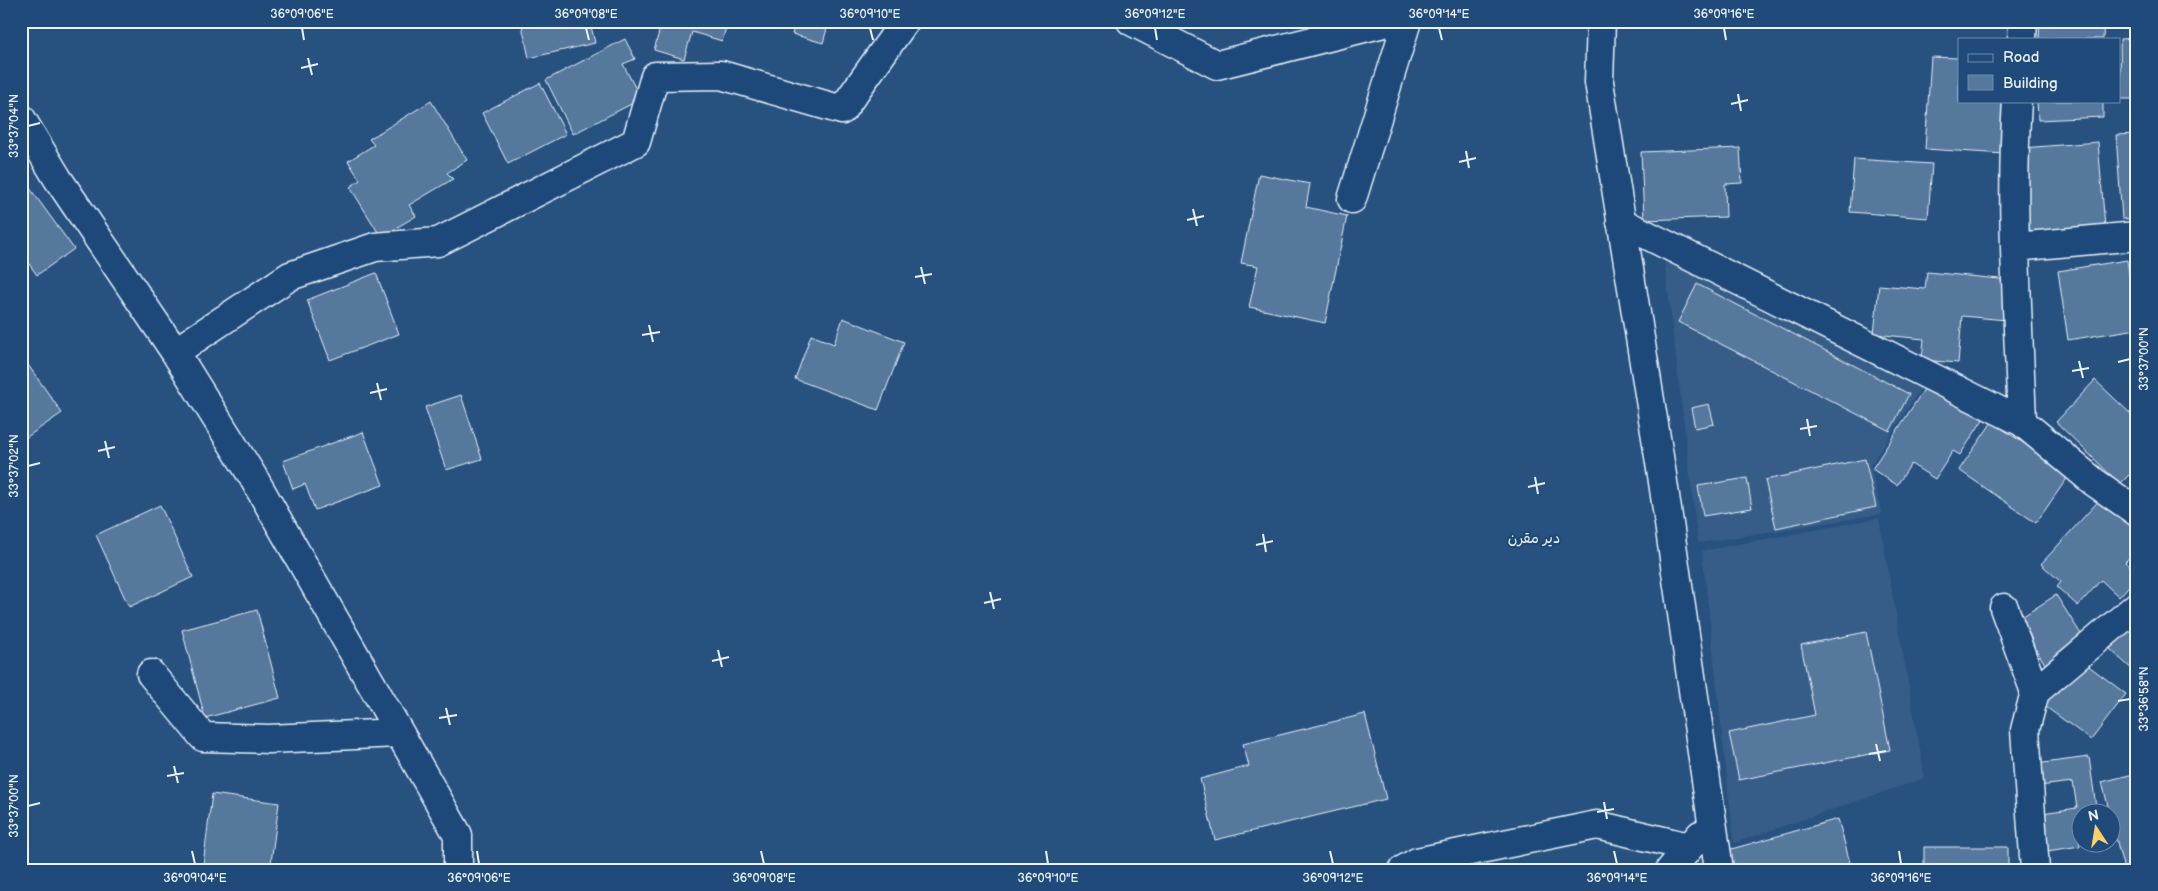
<svg xmlns="http://www.w3.org/2000/svg" width="2158" height="891" font-family="'Balsamiq Sans','Playpen Sans Arabic',sans-serif">
	<rect width="100%" height="100%" fill="#27517f"/>
	<filter id="ink" filterUnits="userSpaceOnUse"><feTurbulence type="fractalNoise" baseFrequency=".02" numOctaves="2"/><feDisplacementMap in="SourceGraphic" scale="10" xChannelSelector="R" yChannelSelector="G"/><feConvolveMatrix kernelMatrix="1 2 1 2 8 2 1 2 1" color-interpolation-filters="sRGB"/></filter>
	<g filter="url(#ink)">
		<path fill="#355d88" d="M1664,258L1921,388L1870,466L1882,514L1698,543Z
			M1879,518L1925,778L1734,843L1702,551Z"/>
		<path fill="#57789d" stroke="#e8f1f8" d="M521,21H594L590,22L595,43L529,58Z
			M662,21H728L722,41L692,32L684,59L654,50Z
			M796,21H829L823,43L792,34Z
			M2040,21H2104L2103,39H2039Z
			M2137,38V99H2121L2120,39Z
			M625,39L635,59L623,64L641,99L573,134L546,80Z
			M1931,57L1959,58V101H2008L2005,154L1925,149Z
			M540,83L566,134L508,164L482,113Z
			M431,101L467,160L447,173L453,179L409,205L416,216L381,237L350,187L360,180L348,161L374,145L369,139Z
			M2037,101H2103V117L2038,120Z
			M2137,134V218L2122,219L2116,135Z
			M2098,142L2105,227L2030,234L2023,148Z
			M1740,148L1742,183L1725,184L1726,217L1644,220L1641,152Z
			M1854,159L1932,164L1928,218L1850,212Z
			M1259,174L1310,184L1306,207L1347,216L1325,323L1249,307L1258,266L1241,263Z
			M21,176L74,249L37,275L27,261L21,266Z
			M2127,260L2137,329L2068,340L2058,271Z
			M1927,272L2010,280L2006,320L1962,316L1958,363L1922,360L1924,339L1874,334L1879,285L1925,289Z
			M376,273L399,334L330,360L307,300Z
			M1697,284L1909,394L1890,431L1678,322Z
			M843,318L904,342L878,410L795,379L811,335L834,344Z
			M21,355L62,413L21,441Z
			M2095,380L2134,417L2137,414V467L2120,484L2056,422Z
			M1928,383L1984,418L1960,455L1953,451L1935,479L1911,464L1897,485L1872,469Z
			M461,395L482,459L446,470L425,407Z
			M1709,404L1714,424L1695,428L1691,408Z
			M1992,422L2070,474L2036,523L1959,470Z
			M363,432L383,485L315,510L305,484L293,489L283,461Z
			M1865,459L1876,507L1776,528L1765,480Z
			M1747,478L1752,508L1703,516L1698,486Z
			M2104,495L2137,525V549L2125,562L2137,572V577L2119,597L2101,580L2078,606L2057,587L2061,582L2041,564Z
			M160,505L193,577L129,607L96,535Z
			M2056,595L2086,642L2047,667L2017,620Z
			M257,610L280,698L205,718L182,630Z
			M2137,621V674L2110,649Z
			M1866,632L1890,750L1739,780L1729,733L1815,715L1801,645Z
			M2078,658L2126,694L2091,740L2042,704Z
			M1365,714L1386,799L1215,840L1200,779L1249,766L1243,744Z
			M2089,757L2097,814H2080V825H2077L2080,846L2047,851L2042,813L2077,808L2073,782L2039,786L2036,764Z
			M2137,773V870H2124L2102,782Z
			M212,794L279,803L270,870H248L203,865Z
			M1838,819L1852,870H1734L1728,850Z
			M1924,847H2008V870H1924Z"/>
		<g fill="none" stroke-linecap="round" stroke-linejoin="round">
			<g stroke="#e8f1f8" stroke-width="31">
				<path id="street" d="M1131,21L1217,65L1392,21
					M2022,39L2023,21
					M2017,101C2010,208 2018,315 2022,422
					M21,118L58,179L175,352L253,477L458,835V870
					M1352,199L1407,21
					M1621,222L2022,422L2094,482L2137,512
					M2015,247L2137,236
					M175,352L290,276L375,247L438,242L636,142L655,76L721,75L842,110L905,21
					M2004,608L2035,692L2137,606
					M151,674L203,737L269,739L398,733
					M1403,870L1417,862L1597,825L1689,847
					M1670,870L1700,835
					M2035,870L2025,730L2035,692"/>
			</g>
			<g stroke="#e8f1f8" stroke-width="31">
				<path id="secondary" d="M1601,21L1599,82L1662,475L1719,870"/>
			</g>
			<use href="#street" stroke="#1f4a7a" stroke-width="28"/>
			<use href="#secondary" stroke="#1f4a7a" stroke-width="28"/>
		</g>
	</g>
	<path fill="none" stroke="#e8f1f8" stroke-width="2" d="M302,28L304,40M586,28L589,40M870,28L873,40M1155,28L1157,40M1439,28L1442,40M1724,28L1726,40M308,58L312,75M301,68L318,64M1738,94L1741,111M1731,104L1748,100M28,126L40,123M1466,151L1469,168M1459,162L1476,158M1193,209L1197,226M1187,220L1204,216M921,267L925,284M915,277L932,274M649,325L653,342M642,335L660,332M2079,361L2083,378M2118,362L2130,359M2072,371L2089,368M377,383L381,400M370,393L387,389M1807,419L1810,436M1800,429L1817,426M105,441L109,458M98,451L115,447M28,466L40,463M1535,477L1538,494M1528,487L1545,483M1263,534L1266,552M1256,545L1273,541M990,592L994,609M984,603L1001,599M718,650L722,667M712,661L729,657M2118,701L2130,699M446,708L450,725M439,718L457,715M1876,744L1880,761M1869,754L1886,751M174,766L178,783M167,776L184,773M1604,802L1607,819M28,806L40,803M1597,812L1614,809M192,851L195,864M477,851L479,864M761,851L764,864M1046,851L1048,864M1330,851L1333,864M1614,851L1617,864M1899,851L1901,864"/>
	<g text-anchor="middle" stroke-width="4.5" stroke-linejoin="round" paint-order="stroke">
		<g font-size="15" fill="#e8f1f8" stroke="#1f4a7a">
			<text x="1534" y="543">دير مقرن</text>
		</g>
	</g>
	<rect width="2158" height="891" fill="none" stroke="#1f4a7a" stroke-width="55"/>
	<rect x="1958" y="38" width="162" height="65" fill="#1f4a7a" stroke="#6f8dac"/>
	<rect x="1968" y="54" width="25" height="8" fill="#1f4a7a" stroke="#6f8dac"/>
	<text x="2003" y="62" font-size="15" fill="#e8f1f8">Road</text>
	<rect x="1968" y="75" width="25" height="15" fill="#57789d" stroke="#6f8dac"/>
	<text x="2003" y="88" font-size="15" fill="#e8f1f8">Building</text>
	<g transform="translate(2096 828) rotate(348)"><circle r="24" fill="#1f4a7a" stroke="#6f8dac"/>
	<path d="M0-4L9 19L0 12L-9 19Z" fill="#ffd166"/>
	<text y="-8" font-size="14" font-weight="bold" text-anchor="middle" fill="#e8f1f8">N</text>
	</g>
	<rect x="28" y="28" width="2102" height="836" fill="none" stroke="#e8f1f8" stroke-width="2"/>
	<g font-size="12" text-anchor="middle" fill="#e8f1f8">
		<text x="302" y="18">36°09'06"E</text>
		<text x="586" y="18">36°09'08"E</text>
		<text x="870" y="18">36°09'10"E</text>
		<text x="1155" y="18">36°09'12"E</text>
		<text x="1439" y="18">36°09'14"E</text>
		<text x="1724" y="18">36°09'16"E</text>
		<text transform="translate(14 126) rotate(-90)" y="4">33°37'04"N</text>
		<text transform="translate(2144 359) rotate(-90)" y="4">33°37'00"N</text>
		<text transform="translate(14 466) rotate(-90)" y="4">33°37'02"N</text>
		<text transform="translate(2144 699) rotate(-90)" y="4">33°36'58"N</text>
		<text transform="translate(14 806) rotate(-90)" y="4">33°37'00"N</text>
		<text x="195" y="882">36°09'04"E</text>
		<text x="479" y="882">36°09'06"E</text>
		<text x="764" y="882">36°09'08"E</text>
		<text x="1048" y="882">36°09'10"E</text>
		<text x="1333" y="882">36°09'12"E</text>
		<text x="1617" y="882">36°09'14"E</text>
		<text x="1901" y="882">36°09'16"E</text>
	</g>
</svg>
